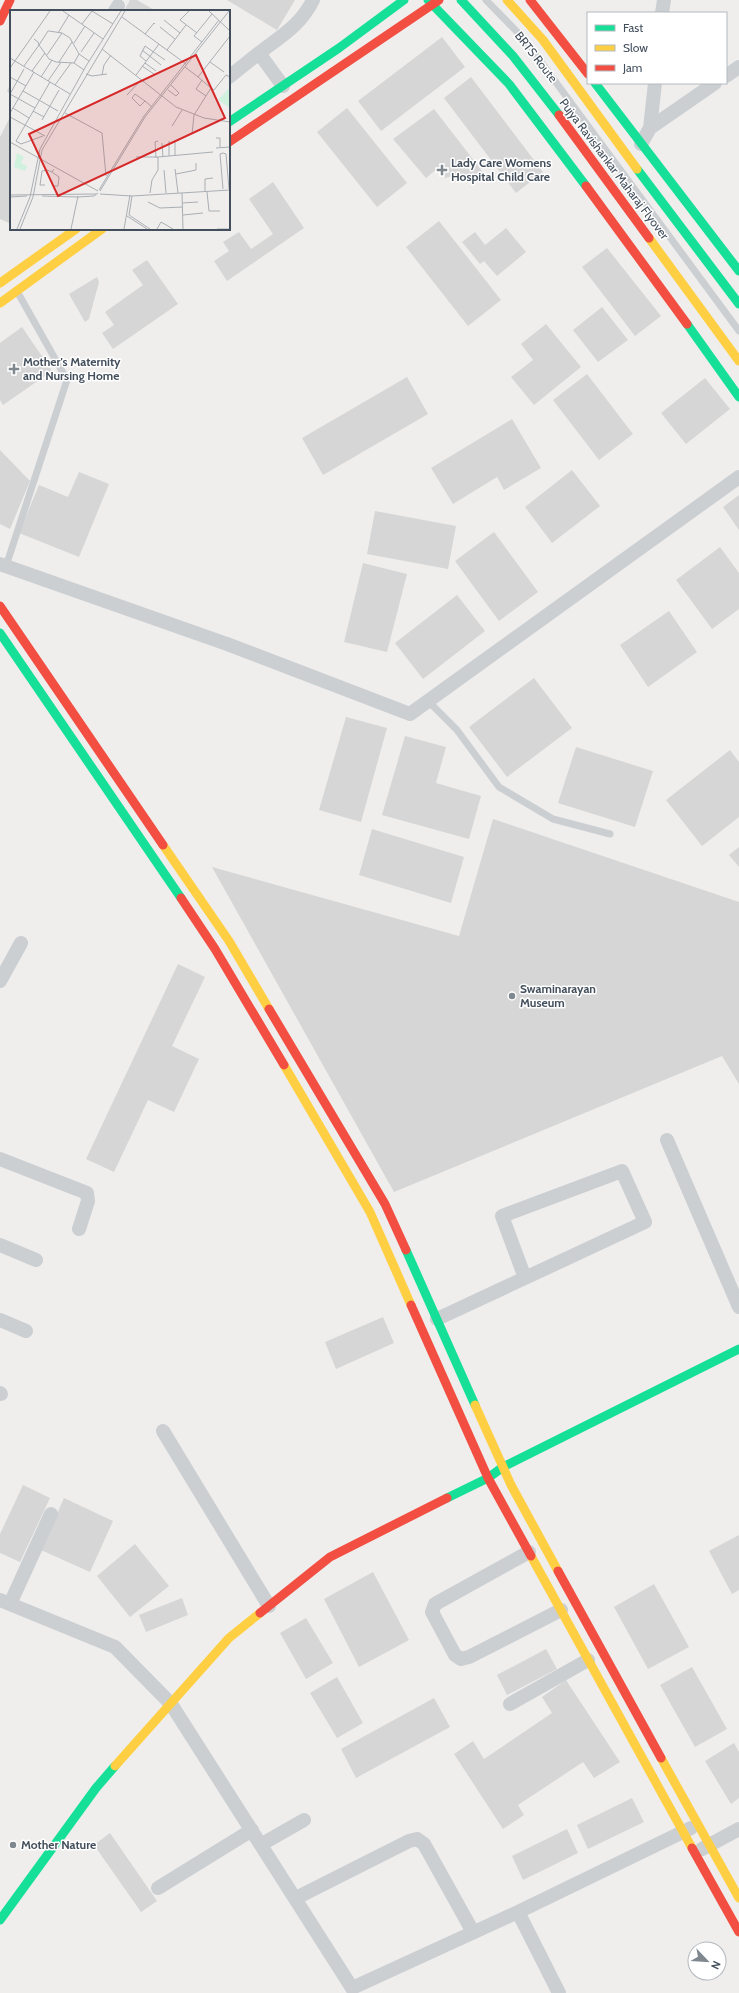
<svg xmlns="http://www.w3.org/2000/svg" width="739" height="1993" font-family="Cabin,sans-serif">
	<rect width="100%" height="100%" fill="#efeeed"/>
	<path fill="#d6d6d7" d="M130,0H137L156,11H124Z
		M227,0H295L277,30Z
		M442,37L465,67L381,131L358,101Z
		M471,77L543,172L516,193L444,98Z
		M11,83V95L7,91Z
		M347,108L407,183L377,207L317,132Z
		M434,109L482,171L467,182L452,176L445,178L437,169L426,178L393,139Z
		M11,115V224L0,219V137Z
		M273,182L304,228L227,281L214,261L229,251L223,242L239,232L251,249L273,234L249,199Z
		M439,221L501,300L468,326L406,247Z
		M506,228L526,252L497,276L484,261L480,264L462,242L475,232L485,245Z
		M607,248L661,316L635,336L582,267Z
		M147,260L178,304L113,349L102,333L114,325L105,312L143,285L132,270Z
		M97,277L99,282L89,319L85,322L69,294Z
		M602,307L628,340L598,362L573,330Z
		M546,324L581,367L534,405L511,377L533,360L521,344Z
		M22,327L52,371L3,405L0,400V343Z
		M587,374L633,434L599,460L553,400Z
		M407,377L428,414L323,475L302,438Z
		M705,378L730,409L686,444L661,413Z
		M512,419L541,468L504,490L497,477L453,504L431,468Z
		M0,450L30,481L10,529L0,524Z
		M572,470L600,506L552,543L525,507Z
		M79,472L109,484L79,557L19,533L39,485L68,497Z
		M739,495V530L723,507Z
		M375,511L456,526L448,569L367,554Z
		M494,532L538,592L499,621L455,561Z
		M720,547L739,573V609L712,629L676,580Z
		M363,563L407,574L387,652L344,642Z
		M457,595L485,631L423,679L395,643Z
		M669,611L697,652L648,687L620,645Z
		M534,678L572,728L507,777L469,727Z
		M346,717L387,728L361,822L319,810Z
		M405,736L446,747L436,783L481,796L469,839L382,815Z
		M576,747L653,771L635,827L558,803Z
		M730,750L739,762V817L702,846L666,800Z
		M493,819L739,902V1084L722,1056L394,1192L212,867L459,936Z
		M372,829L464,857L451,903L359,875Z
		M739,847V867L729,855Z
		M178,964L205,977L172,1046L199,1059L174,1112L148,1100L114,1172L86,1159Z
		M383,1317L394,1343L336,1369L325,1342Z
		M23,1485L50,1498L20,1562L0,1553V1534Z
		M64,1498L113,1521L90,1572L41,1550Z
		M739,1535V1590L732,1594L709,1551Z
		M135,1544L169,1586L130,1617L97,1576Z
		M373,1572L409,1640L359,1667L324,1599Z
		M654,1584L689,1647L648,1669L614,1607Z
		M182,1598L188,1615L146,1632L139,1615Z
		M306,1618L333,1663L306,1679L280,1633Z
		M546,1649L557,1669L507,1695L497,1675Z
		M692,1667L727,1729L695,1747L660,1685Z
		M337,1677L363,1723L337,1738L310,1693Z
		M566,1680L620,1762L594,1778L583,1762L518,1805L524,1815L503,1829L454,1754L473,1741L484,1759L552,1713L542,1697Z
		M434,1698L450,1727L356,1778L341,1749Z
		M734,1743L739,1752V1798L731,1804L705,1761Z
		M632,1798L644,1822L588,1849L577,1825Z
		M567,1829L578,1853L523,1880L512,1856Z
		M110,1833L157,1901L141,1912L94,1845Z"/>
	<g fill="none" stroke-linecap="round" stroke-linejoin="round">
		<path stroke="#cbcfd2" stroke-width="7" d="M486,0L524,39L739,331
			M6,566L67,380L18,293
			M428,701L457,730L499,787L553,819L610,834"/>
		<path stroke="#cbcfd2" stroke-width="14" d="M115,11L118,6
			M662,13L664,0
			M259,53C280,37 301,25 313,0
			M726,76L739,67
			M229,77L259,53L283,86
			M650,128L655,83
			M641,144L650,128L715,83
			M0,564L227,644L410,714L739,477
			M0,981L21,943
			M667,1140L739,1307
			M0,1159L87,1193L88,1201L79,1229
			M0,1245L36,1260
			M437,1319L645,1222L622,1171L502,1216L525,1278
			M0,1320L26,1331
			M0,1393L1,1394
			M163,1431L269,1606
			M529,1552L435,1604L432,1612L455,1655L461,1659L469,1657L561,1610
			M0,1600L115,1647L171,1704L352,1988L518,1912
			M10,1604L51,1514
			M510,1704L588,1660
			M262,1844L304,1820
			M702,1849L739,1829
			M158,1888L252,1830
			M296,1898L409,1841L417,1839L424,1844L473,1932
			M559,1993L518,1912L691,1828"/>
		<path stroke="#16e098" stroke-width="9" d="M428,0L509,84L586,186
			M461,0L513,56L559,115
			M595,83L739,271
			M229,122L339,48L404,0
			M637,169L739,304
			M687,324L739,397
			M0,633L181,898
			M406,1250L475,1405
			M447,1498L488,1478L503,1467L739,1349
			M0,1920L96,1788L115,1766"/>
		<path stroke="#ffcf43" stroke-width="9" d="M507,0L543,40L637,169
			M649,238L739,361
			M0,283L76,229
			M0,303L102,229
			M163,845L229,941L269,1009
			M284,1065L370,1212L411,1305
			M475,1405L511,1485L558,1571
			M531,1556L692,1848
			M661,1758L739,1898
			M115,1766L229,1638L260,1613"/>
		<path stroke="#f24e42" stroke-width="9" d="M530,0L588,74
			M0,21L10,0
			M559,115L649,238
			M229,142L439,0
			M586,186L687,324
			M0,606L163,845
			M181,898L215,949L284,1065
			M269,1009L385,1204L406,1250
			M411,1305L488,1478L531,1556
			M558,1571L661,1758
			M260,1613L330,1557L447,1498
			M692,1848L739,1932"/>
	</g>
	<g fill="#7f878f" stroke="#fff" stroke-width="1.5">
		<path d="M440 164h4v4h4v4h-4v4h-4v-4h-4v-4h4z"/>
		<path d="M12 363h4v4h4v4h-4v4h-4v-4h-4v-4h4z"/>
		<circle cx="512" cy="996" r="4"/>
		<circle cx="13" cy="1845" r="4"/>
	</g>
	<g text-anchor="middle" stroke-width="3" stroke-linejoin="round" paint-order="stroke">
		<g font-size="12" fill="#434f5c" stroke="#fff">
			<text transform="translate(536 57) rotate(52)" y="4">BRTS Route</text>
			<text transform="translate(614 169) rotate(53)" y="4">Pujya Ravishankar Maharaj Flyover</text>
		</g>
		<g font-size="12" font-weight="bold" fill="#434f5c" stroke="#fff" text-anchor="start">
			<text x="451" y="167">Lady Care Womens<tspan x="451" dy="14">Hospital Child Care</tspan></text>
			<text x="23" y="366">Mother's Maternity<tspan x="23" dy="14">and Nursing Home</tspan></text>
			<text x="520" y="993">Swaminarayan<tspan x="520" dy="14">Museum</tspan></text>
			<text x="21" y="1849">Mother Nature</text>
		</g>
	</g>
	<g transform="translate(10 10)">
		<rect width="220" height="220" fill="#efeeed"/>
		<path d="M220,77V98L208,90ZM7,143L14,147L11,153L17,156L15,161L4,157Z" fill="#cff1de"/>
		<path fill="none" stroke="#aaaeb3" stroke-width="1" d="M53,1L93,29M82,1L103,14M179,1L170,10L187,23M199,1L220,21M112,7L176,54M154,10L170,23M72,14L82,1M150,17L165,29M48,23L59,5M135,24L144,13L145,14M192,32L184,26L202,4M64,33L75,16M92,39L166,97L194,108L220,112M132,40L151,55M157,40L176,15M71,42L84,23M69,44L79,51M37,45L52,23M0,48L60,84M136,51L130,46L135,36L155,50M49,52L62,32M200,52L214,62M64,53L74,60M135,53L146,61M14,56L29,35L38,21H39L52,23L60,28L69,44L64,53L46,52L39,49L29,35L28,32L24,29M132,56L144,64M175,57L188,67L220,26M0,58L40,1M22,61L35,43M76,64L82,66L97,64M92,65L94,55L101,45M126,65L149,34M0,67L16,76M31,67L42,50M192,70L186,79L196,86M38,71L51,52M45,75L61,53M201,78L204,80L216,65L220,67M158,80L166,86L169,83L161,75M13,81L48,101M0,84L14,59M0,84L25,98M117,85L131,70M135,91L130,96L122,88L125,84L135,91L142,97M3,98L19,108M23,101L34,107M0,103L24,62M55,103L92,123L96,166M0,107L35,126M32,110L49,80M162,116L172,100M182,124L184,105L201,78L188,67M206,128H210V137M159,131V146M165,131V146M0,132L88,181M152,133L153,147M11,134L6,131L40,72M11,134L33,126M206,138L220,137M126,147H148M146,148L145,132L148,131M165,159L168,183M154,160L156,183M166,164L186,160V153M35,175H30L32,161L37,160L42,162M44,176H48L49,167L42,162L44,159M213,179L210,144L213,143L216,144L219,179M89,180L134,106L209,10M90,181L135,107L219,1M195,181V169L203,168M197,182L199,201H210M140,183L142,170L148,160V147L203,142M172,183L173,219M90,184L122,186L220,180M0,185L86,184M32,186L68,187L84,186L88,183M122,186L119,205L140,219M0,187L17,186M138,192L150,198L173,197M172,193L188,192M173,205L193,203M117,206L137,219M7,219L20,187L30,139L76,56L111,1M10,219L23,187L32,140L115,1M61,219L68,186M114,219L120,185M147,219L151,212L163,219M207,219H220"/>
		<path fill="#d62828" fill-opacity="0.15" stroke="#d62828" stroke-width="2" d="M186,45L215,108L48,186L19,124Z"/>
		<rect width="220" height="220" fill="none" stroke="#434f5c" stroke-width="2"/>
	</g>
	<rect x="587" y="12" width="140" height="72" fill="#ffffff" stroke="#b4b9be"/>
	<rect x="595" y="25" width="20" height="6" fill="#16e098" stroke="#b4b9be"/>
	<text x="623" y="32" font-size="12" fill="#434f5c">Fast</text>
	<rect x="595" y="45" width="20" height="6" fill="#ffcf43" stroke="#b4b9be"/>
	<text x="623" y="52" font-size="12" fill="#434f5c">Slow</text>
	<rect x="595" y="65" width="20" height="6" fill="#f24e42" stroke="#b4b9be"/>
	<text x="623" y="72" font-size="12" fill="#434f5c">Jam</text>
	<g transform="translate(707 1961) rotate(115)"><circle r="19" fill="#ffffff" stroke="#b4b9be"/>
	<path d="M0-3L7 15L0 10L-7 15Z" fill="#7f878f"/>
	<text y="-6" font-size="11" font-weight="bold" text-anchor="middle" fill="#434f5c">N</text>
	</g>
</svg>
